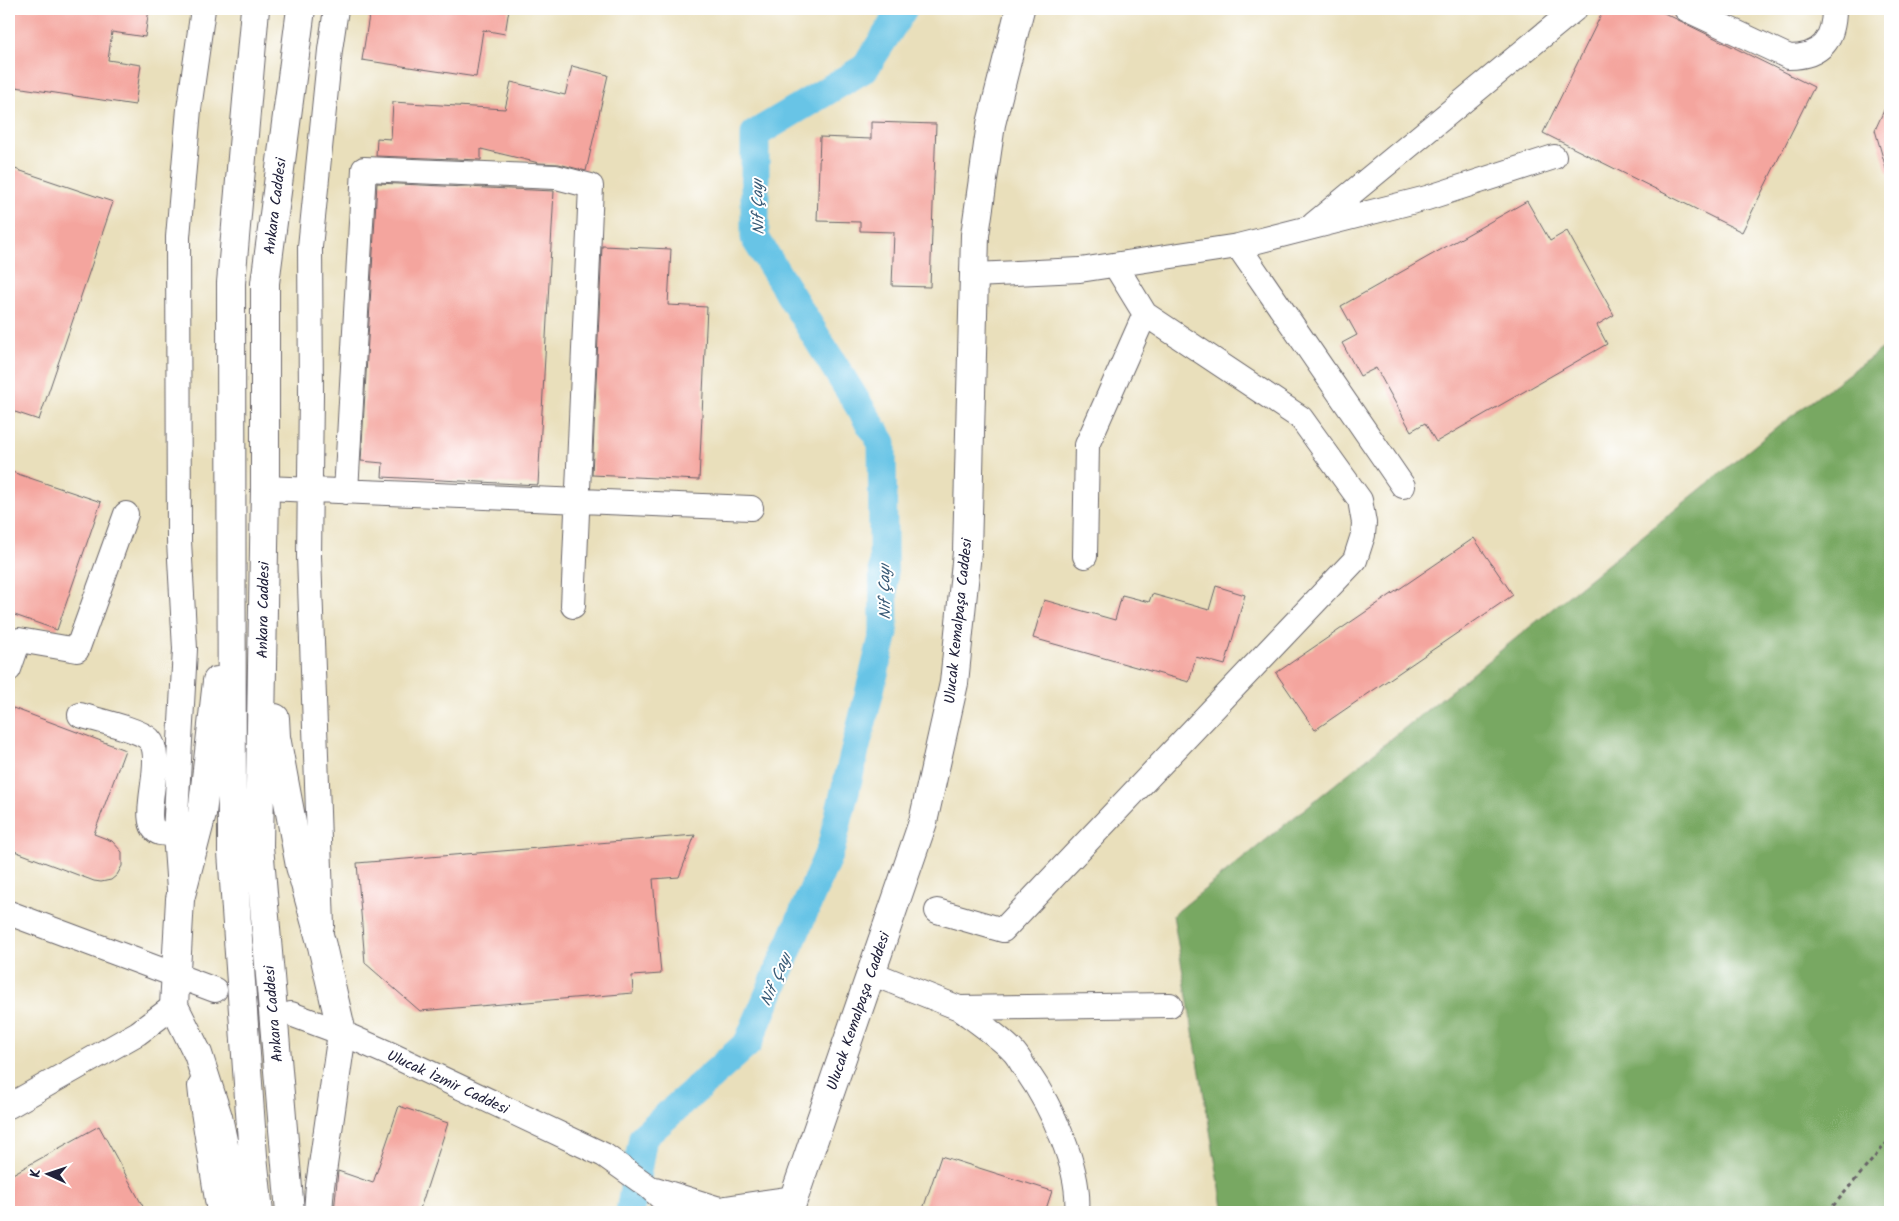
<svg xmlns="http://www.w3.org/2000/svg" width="1899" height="1221" font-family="Kalam,sans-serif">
	<rect width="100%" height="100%" fill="#fff"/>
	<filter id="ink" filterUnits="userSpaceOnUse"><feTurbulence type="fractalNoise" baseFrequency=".02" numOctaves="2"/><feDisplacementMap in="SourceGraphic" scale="10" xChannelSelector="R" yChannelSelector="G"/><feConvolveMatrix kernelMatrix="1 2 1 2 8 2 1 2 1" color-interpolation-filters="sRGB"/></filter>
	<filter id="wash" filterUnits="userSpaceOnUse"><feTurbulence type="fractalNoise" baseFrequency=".0096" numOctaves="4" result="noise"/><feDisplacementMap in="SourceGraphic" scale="20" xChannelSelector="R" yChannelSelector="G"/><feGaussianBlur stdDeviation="1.12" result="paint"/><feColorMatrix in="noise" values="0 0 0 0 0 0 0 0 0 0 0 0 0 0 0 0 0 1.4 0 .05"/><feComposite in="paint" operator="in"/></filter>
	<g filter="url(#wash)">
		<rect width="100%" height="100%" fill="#e9dfbb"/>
		<path fill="#78a862" stroke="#4d654e" d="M1890,343V1212H1224L1173,915L1785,421Z"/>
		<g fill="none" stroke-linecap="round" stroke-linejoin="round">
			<path stroke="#68c4e6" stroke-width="29" d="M630,1212L643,1137L748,1043L831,848L884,633L882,443L755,238V134L865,68L903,9"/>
		</g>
		<g id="blocks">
			<path fill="#f4a59e" d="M9,9H149L145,37L112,32L108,60L141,65L135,105L9,86Z
				M370,9H509L505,34L483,30L476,77L362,60Z
				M1604,9H1656L1814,87L1742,232L1543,133Z
				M572,66L608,75L586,171L559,164L539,163L481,149V160L376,156L377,138L391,139L393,102L505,109L511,82L565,95Z
				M1890,97V171L1887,172L1875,130Z
				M871,122L936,124L930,287L892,286L894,232L860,231V222L817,221L820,137L871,139Z
				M9,167L113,202L39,420L9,410Z
				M377,183L554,191L538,485L382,477L383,463L361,461Z
				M1527,201L1550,241L1567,231L1614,315L1597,325L1607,344L1436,442L1425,423L1411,431L1376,368L1360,376L1342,343L1357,335L1341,306Z
				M602,246L671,249L668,305L707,307L699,480L592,475Z
				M9,471L101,502L57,630L9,613Z
				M1474,538L1513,595L1315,730L1276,673Z
				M1216,586L1245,595L1225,665L1196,657L1189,682L1033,638L1044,600L1115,620L1122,595L1149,602L1152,594L1209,610Z
				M13,708L125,750L94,834L112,841L122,852V866L117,875L111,880L101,882L94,881L9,849V719Z
				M695,835L679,877L653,879L661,974L632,976L633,993L420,1011L365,963L357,863Z
				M399,1106L448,1123L419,1212H334L338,1171L373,1183Z
				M99,1126L146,1212H9V1176Z
				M941,1156L1052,1191L1045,1212H922Z"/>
		</g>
	</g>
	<g filter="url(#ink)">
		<use href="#blocks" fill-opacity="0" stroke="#686468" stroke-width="1"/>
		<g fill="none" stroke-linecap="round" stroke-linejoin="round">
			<g stroke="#686468" stroke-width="26">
				<path id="minor" d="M1686,9L1789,57C1822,57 1834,39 1834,9
					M1314,224L1575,9
					M1238,246L1403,486
					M974,275L1080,270L1238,246L1427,198L1554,157
					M265,488L751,508
					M346,492L364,169L556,177L591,186L573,606
					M1085,556L1087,445L1145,314
					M9,669L19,640L77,650L126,514
					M80,715C96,720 138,729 149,739C168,758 135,825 160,833C164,834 170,834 175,834
					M179,890L175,834L185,649L179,541L178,237L189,109L203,9
					M937,911L1003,930L1355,560L1363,535L1364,523L1360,500L1301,418L1145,314L1115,265
					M9,913L215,990
					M322,926L309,556L311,395L310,247L330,50L336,9
					M871,973L959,1008L1170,1005
					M959,1008C975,1020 1000,1037 1013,1051C1018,1056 1022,1064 1026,1070C1051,1106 1081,1168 1077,1212
					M291,1014L342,1033L392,1055L604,1155L649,1187L677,1212
					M200,1086L202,1105L219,1212
					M9,1106L138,1033L174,1006
					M655,1189L719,1209L793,1198"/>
			</g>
			<g stroke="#686468" stroke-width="30">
				<path id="major" d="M789,1212L923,822L954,683L967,552L975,235L991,124L1020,9"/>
			</g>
			<g stroke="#686468" stroke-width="30">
				<path id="highway" d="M255,9L231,283L232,852L253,1156L259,1212
					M217,681L202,814L180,899L174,1006L198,1054L218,1117L238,1212
					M275,718L276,737L300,866L322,946L342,1033L320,1186L318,1212
					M290,1212L259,846L265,488V283L301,9"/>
			</g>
			<path stroke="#686468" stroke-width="3" stroke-dasharray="4 4" stroke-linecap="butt" d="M1828,1212L1890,1139"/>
			<use href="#minor" stroke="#fff" stroke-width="24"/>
			<use href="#major" stroke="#fff" stroke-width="28"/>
			<use href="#highway" stroke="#fff" stroke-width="28"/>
		</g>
	</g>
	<g text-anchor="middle" stroke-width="4" stroke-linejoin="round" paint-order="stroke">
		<g font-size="15" fill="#22223b" stroke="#fff">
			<text transform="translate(275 206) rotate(-83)" y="5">Ankara Caddesi</text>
			<text transform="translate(263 610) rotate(-89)" y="5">Ankara Caddesi</text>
			<text transform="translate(958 621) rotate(-84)" y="5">Ulucak Kemalpaşa Caddesi</text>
			<text transform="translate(858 1011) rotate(-71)" y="5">Ulucak Kemalpaşa Caddesi</text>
			<text transform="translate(273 1014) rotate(-95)" y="5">Ankara Caddesi</text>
			<text transform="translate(448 1082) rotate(25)" y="5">Ulucak İzmir Caddesi</text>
		</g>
		<g font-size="16" font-style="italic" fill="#3a5b77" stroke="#fff">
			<text transform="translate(757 207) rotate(-92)" y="6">Nif Çayı</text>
			<text transform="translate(884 592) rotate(-91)" y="6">Nif Çayı</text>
			<text transform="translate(775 979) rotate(-67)" y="6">Nif Çayı</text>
		</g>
	</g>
	<rect width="1899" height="1221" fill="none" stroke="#fff" stroke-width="30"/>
	<g transform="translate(48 1174) rotate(273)" stroke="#ffffff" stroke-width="4" paint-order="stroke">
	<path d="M0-4L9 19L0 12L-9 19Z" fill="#22223b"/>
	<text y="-8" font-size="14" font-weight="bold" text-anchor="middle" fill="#22223b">K</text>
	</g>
</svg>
